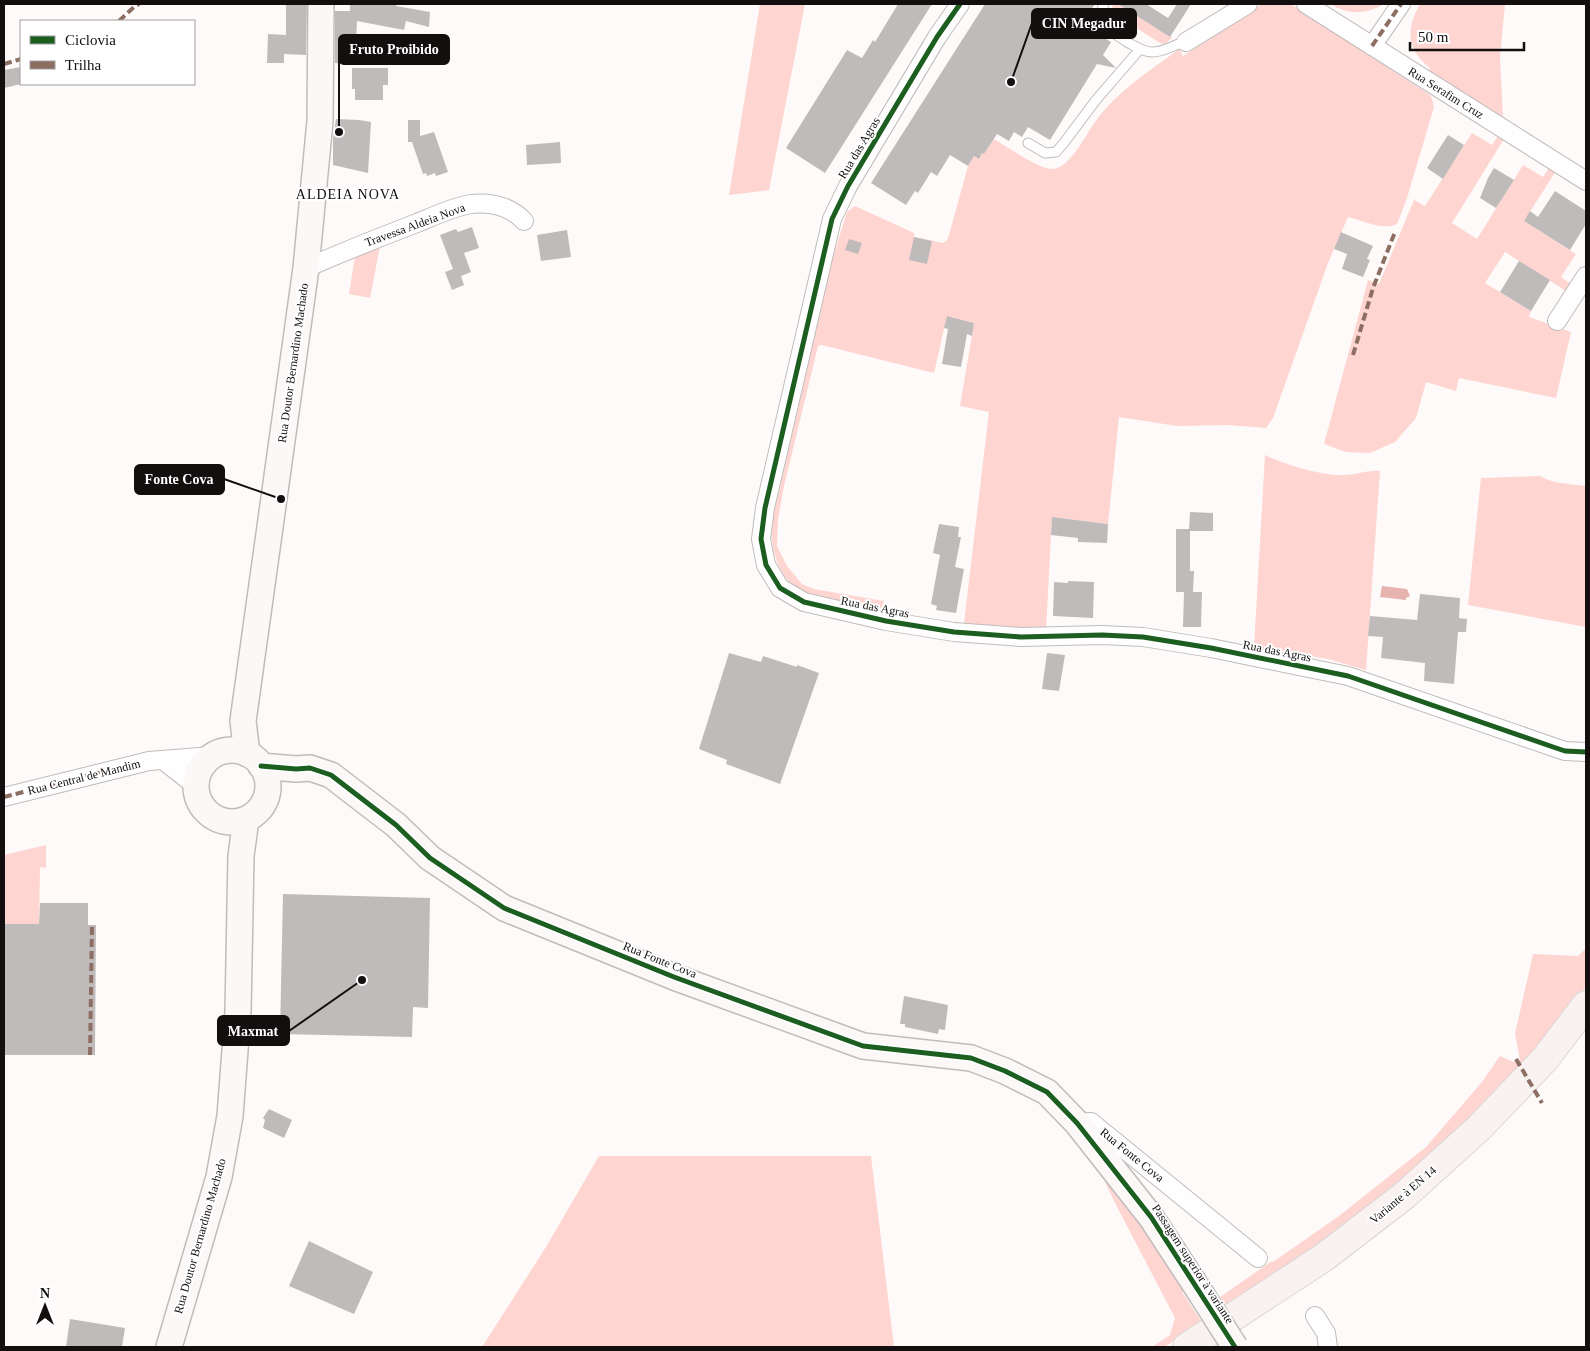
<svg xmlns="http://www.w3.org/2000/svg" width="1590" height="1351" font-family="'Times New Roman',serif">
	<rect width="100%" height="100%" fill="#fefaf9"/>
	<path fill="#fed5d1" d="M760,4H805L769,190L729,195Z
		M1113,4H1118L1172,38L1165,44L1160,43L1116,15L1112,9Z
		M1262,4H1291L1430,95L1432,99L1434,107L1407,198L1397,224C1383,231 1362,220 1348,217L1328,263L1273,418L1266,428L1228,425L1177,426L1119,417L1108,524L1052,517L1046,630L964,623L989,412L960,406L974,323L947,316L934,373L822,345L818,346L784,486L778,519L777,546L787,566L802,584L814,589L884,601L882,608L815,596C781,588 772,557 771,526L833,257L847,212L855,206L914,233V237L943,243L947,240L949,235L968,166L974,156L979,159L982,153L984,154L994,139C1006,146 1039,169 1052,169C1071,168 1085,135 1095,122C1117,91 1150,71 1179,49L1183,56Z
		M1330,4H1384C1366,15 1348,15 1330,4Z
		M1420,4H1505L1500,58L1503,117L1427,73L1430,68C1406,49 1406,29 1420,4Z
		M1472,133L1492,145L1498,136L1504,139L1452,223L1477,239L1523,165L1543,177L1549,168L1556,171L1524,221L1576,254L1561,277L1571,284L1566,291L1505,252L1485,283L1531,311L1529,317L1571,332L1556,398L1459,378L1456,391L1426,382L1416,418L1395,442L1370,453L1346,452L1324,444L1368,280L1379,284L1414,200L1425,206Z
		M381,241L370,298L349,294L356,250Z
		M1265,455C1286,465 1322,476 1345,475C1358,475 1366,470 1380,471L1366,670L1328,659L1254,647Z
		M1540,476C1554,484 1571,484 1586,486V627L1468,605L1481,478Z
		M46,845V868L40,867L39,924H4V855Z
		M1586,948V987L1517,1072H1513C1477,1110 1441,1147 1401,1180C1345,1226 1286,1267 1226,1306L1220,1297L1272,1261L1273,1262L1339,1216L1426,1147L1482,1082L1500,1056L1514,1062L1520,1060L1515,1034L1533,954L1578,956Z
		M599,1156H871L894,1347H482L546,1247Z
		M1098,1158L1185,1289L1182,1292L1203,1324L1164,1347H1152L1170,1335L1175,1318L1115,1203L1100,1171Z"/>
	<path fill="#e7b3af" d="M1382,586L1407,589L1410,596L1406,598V600L1380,597Z"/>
	<path fill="#bfbbbb" d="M286,4H307L306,55L284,54V63H267L268,34L286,35Z
		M350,4H396V6L430,12L429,27L406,21L404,30L357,21L355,64L335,63V11H350Z
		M898,4H932L825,173L786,148L847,50L862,58L873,40L875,42Z
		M985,4H1095L1082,24L1111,42L1103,55L1116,68L1097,64L1050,140L1028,127L1022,137L1014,132L1009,141L997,134L984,154L982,153L979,159L974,156L968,166L950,155L937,176L931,172L918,193L915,191L906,205L871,183Z
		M1118,4H1146L1168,18L1177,4H1191L1170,37Z
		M21,67V84L4,88V70Z
		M352,68H388V85H383V100H355V89H352Z
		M336,119L359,120L371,122L368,173L333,165V139Z
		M408,120H420V136L434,132L448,172L436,176L435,173L427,176L426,173L423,174L412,142H408Z
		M1448,135L1464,145L1443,179L1427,168Z
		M560,142L561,163L527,165L526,145Z
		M1494,168L1514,180L1496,208L1480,198L1488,178Z
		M1555,191L1586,211V224L1570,250L1524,221L1530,211L1538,217Z
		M472,227L479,248L464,253L471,272L461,276L464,285L452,290L445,272L453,269L440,235L456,229L458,232Z
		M567,230L571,257L541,261L537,235Z
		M1341,232L1373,246L1367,259L1370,260L1363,277L1342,269L1347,254L1334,249Z
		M914,237L932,241L927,264L909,260Z
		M849,239L862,243L858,254L845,250Z
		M1519,261L1550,280L1531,311L1500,292Z
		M947,316L974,323L972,336L967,334L961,367L942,364L948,329L944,328Z
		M1190,512L1213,513V531H1190V571H1194L1193,592H1202L1201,627H1183L1184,592H1176V529H1189Z
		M1052,517L1108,524L1107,543L1078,542V538L1051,535Z
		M939,524L959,527L958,537H961L955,567L964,569L956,613L936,610L937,606L931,604L940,555L933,553Z
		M1068,581L1094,582L1093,618L1053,616L1054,582L1068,583Z
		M1420,594L1460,598L1459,618L1467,619L1466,632H1458L1454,684L1424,681L1425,663L1381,658L1383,637L1368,636L1370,616L1417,620Z
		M729,653L761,662L763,656L797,667V665L819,673L780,784L726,764L727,760L699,749Z
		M1047,653L1065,655L1059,691L1042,689Z
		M283,894L430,898L428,1008L413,1007L412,1037L280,1034Z
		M40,903H88V925H96L95,1055H4V924H39Z
		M904,996L948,1005L945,1030L939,1029L938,1034L905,1027V1024H900Z
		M269,1109L292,1120L284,1138L263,1128L265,1120L263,1118Z
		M309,1241L373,1272L354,1314L289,1286Z
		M70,1319L125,1328L122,1347H66Z"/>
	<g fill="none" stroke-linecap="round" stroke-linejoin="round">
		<g stroke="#bfbcbb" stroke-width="11">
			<path id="lane" d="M1104,4C1095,23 1113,33 1127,42C1135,46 1143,52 1152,52C1165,52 1174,44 1186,42
				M1028,143L1045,153L1056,152L1063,144L1096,100L1140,49"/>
		</g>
		<g stroke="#bfbcbb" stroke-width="20">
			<path id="street" d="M960,4L937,37L848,186L832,219L765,508L761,539L766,565L780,588L804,602L886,621L954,632L1021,637L1102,635L1143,637L1211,648L1348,676L1556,748L1565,751L1586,752
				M1306,4L1586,181
				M1186,42L1248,4
				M1372,46L1401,4
				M306,268C343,252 380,237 417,223C434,216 453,207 471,204C492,202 510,206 524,221
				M1557,321L1586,276
				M164,761L196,786
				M4,797L149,761L212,756
				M1077,1123L1091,1122L1258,1258
				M1315,1316L1326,1333L1328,1347"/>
		</g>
		<g stroke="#bfbcbb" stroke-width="28">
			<path id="secondary" d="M196 786a36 36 0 1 1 72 0a36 36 0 1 1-72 0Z
				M247,754L243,721L306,268L320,121L321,4
				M261,766L296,769L310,768L331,775L396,825L430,858L504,908L674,977L863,1046L971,1058L1005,1071L1047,1092L1077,1123L1151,1217L1200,1292
				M169,1347L219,1177L230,1116L238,1011L241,856L246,819"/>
		</g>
		<g stroke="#d9d7d6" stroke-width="30">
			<path id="primary" d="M1187,1347L1323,1258L1405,1195L1480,1127L1545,1059L1586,1005"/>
		</g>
		<use href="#lane" stroke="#fffefe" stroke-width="9"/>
		<use href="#street" stroke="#fffefe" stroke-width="18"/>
		<use href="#secondary" stroke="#fcf8f8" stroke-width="25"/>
		<use href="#primary" stroke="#f9f2f1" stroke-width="28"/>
		<g stroke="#bfbcbb" stroke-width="28" stroke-linecap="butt">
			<path id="secondary-bridge" d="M1200,1292L1235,1347"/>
		</g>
		<use href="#secondary-bridge" stroke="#fcf8f8" stroke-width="25"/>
		<path stroke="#8d6e63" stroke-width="4" stroke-dasharray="8 4" stroke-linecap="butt" d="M119,21L134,7L139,4
			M1372,46L1401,4
			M4,64L21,59
			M1353,355L1373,288L1395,232
			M4,797L104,771
			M90,1055L92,925
			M1516,1059L1542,1103"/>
		<g stroke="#fff" stroke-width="8">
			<path id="cycleway" d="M960,4L937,37L848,186L832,219L765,508L761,539L766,565L780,588L804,602L886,621L954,632L1021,637L1102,635L1143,637L1211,648L1348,676L1556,748L1565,751L1586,752
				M261,766L296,769L310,768L331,775L396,825L430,858L504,908L674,977L863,1046L971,1058L1005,1071L1047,1092L1077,1123L1151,1217L1235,1347"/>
		</g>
		<use href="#cycleway" stroke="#1b5e20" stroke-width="5"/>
	</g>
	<g text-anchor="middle" stroke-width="4" stroke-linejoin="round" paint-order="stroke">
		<g font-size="12" fill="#120f0e" stroke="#fff">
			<text transform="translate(1446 93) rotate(32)" y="4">Rua Serafim Cruz</text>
			<text transform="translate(859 148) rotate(-59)" y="4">Rua das Agras</text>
			<text transform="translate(415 225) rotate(-20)" y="4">Travessa Aldeia Nova</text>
			<text transform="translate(293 363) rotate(-82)" y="4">Rua Doutor Bernardino Machado</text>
			<text transform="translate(875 607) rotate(11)" y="4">Rua das Agras</text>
			<text transform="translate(1277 651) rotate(11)" y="4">Rua das Agras</text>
			<text transform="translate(84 777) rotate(-14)" y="4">Rua Central de Mandim</text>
			<text transform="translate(660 960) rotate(22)" y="4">Rua Fonte Cova</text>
			<text transform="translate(1132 1155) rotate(39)" y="4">Rua Fonte Cova</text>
			<text transform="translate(1403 1195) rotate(-40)" y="4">Variante à EN 14</text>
			<text transform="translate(200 1236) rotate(-74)" y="4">Rua Doutor Bernardino Machado</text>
			<text transform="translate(1193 1264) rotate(57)" y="4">Passagem superior à variante</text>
		</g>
		<g font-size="14" letter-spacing="1" fill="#120f0e" stroke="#fff">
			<text x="348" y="199">ALDEIA NOVA</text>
		</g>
	</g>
	<path fill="none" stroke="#120f0e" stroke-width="2" d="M1011 82L1032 23M339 132L339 49M281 499L224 479M362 980L289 1031"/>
	<g fill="#120f0e" stroke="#fff" stroke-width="2">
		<circle cx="1011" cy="82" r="5"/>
		<circle cx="339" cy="132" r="5"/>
		<circle cx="281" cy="499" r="5"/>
		<circle cx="362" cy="980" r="5"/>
	</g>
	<g fill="#120f0e" stroke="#120f0e" stroke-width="2">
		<rect x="1032" y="9" width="104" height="29" rx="5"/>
		<rect x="339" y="35" width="110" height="29" rx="5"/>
		<rect x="135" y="465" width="89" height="29" rx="5"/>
		<rect x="218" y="1016" width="71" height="29" rx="5"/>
	</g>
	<g font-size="14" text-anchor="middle" font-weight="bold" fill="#fff">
		<text x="1084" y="28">CIN Megadur</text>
		<text x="394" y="54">Fruto Proibido</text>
		<text x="179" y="484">Fonte Cova</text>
		<text x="253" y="1036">Maxmat</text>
	</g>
	<rect width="1590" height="1351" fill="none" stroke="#120f0e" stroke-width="10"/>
	<rect x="20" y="20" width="175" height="65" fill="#ffffff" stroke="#a09f9f"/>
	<rect x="30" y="36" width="25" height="8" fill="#1b5e20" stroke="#a09f9f"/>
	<text x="65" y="45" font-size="15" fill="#120f0e">Ciclovia</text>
	<rect x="30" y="61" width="25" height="8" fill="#8d6e63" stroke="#a09f9f"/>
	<text x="65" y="70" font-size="15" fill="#120f0e">Trilha</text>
	<g transform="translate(45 1306)" stroke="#ffffff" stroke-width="4" paint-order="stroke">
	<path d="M0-4L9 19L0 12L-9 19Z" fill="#120f0e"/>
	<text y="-8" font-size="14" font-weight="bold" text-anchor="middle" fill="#120f0e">N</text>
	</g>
	<path d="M1410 42v8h114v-8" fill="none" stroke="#120f0e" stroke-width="2.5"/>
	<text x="1418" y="42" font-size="15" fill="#120f0e" stroke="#ffffff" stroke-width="4" paint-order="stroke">50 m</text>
</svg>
